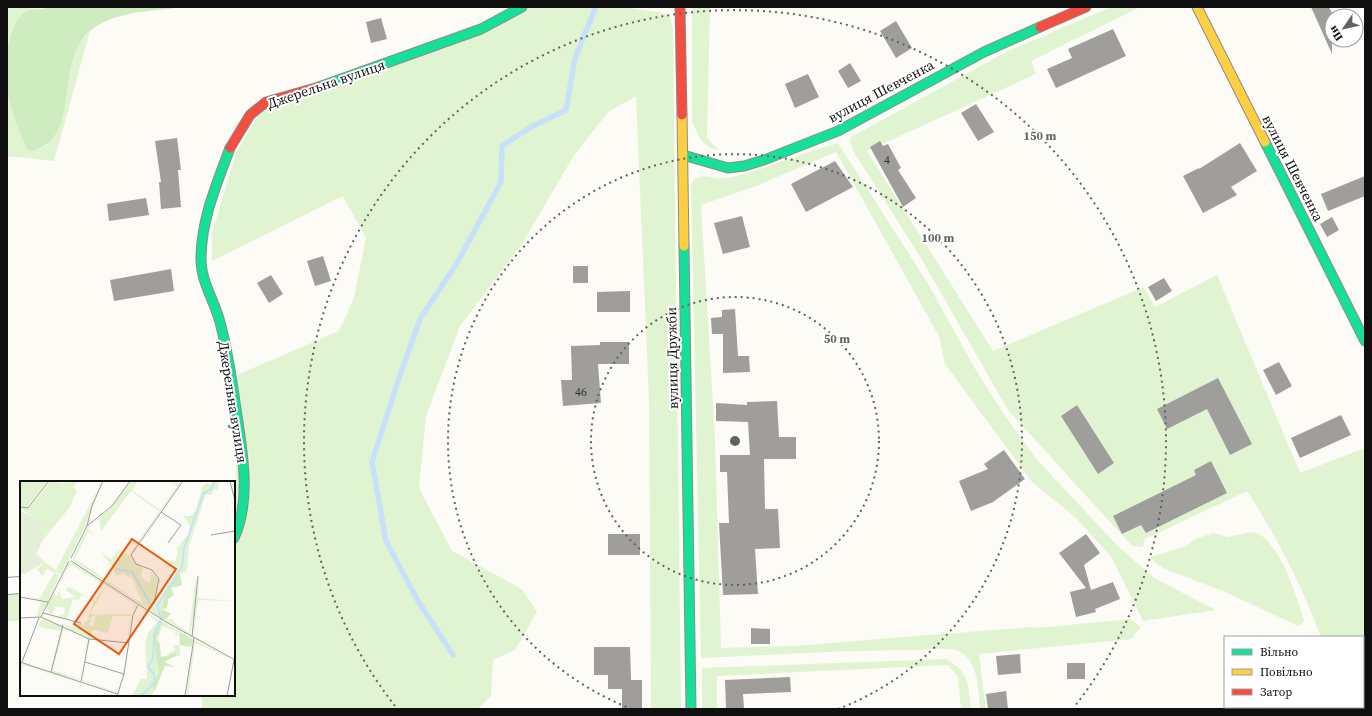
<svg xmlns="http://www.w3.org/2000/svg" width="1372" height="716" font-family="'Source Serif 4',serif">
	<rect width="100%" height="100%" fill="#fcfbf5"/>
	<path fill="#e1f4d2" d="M7,7H49C44,9 38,8 33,9C15,14 10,33 7,49Z
		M533,7H620L659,12L669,15L673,28L681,709H651L649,400L636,96L608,112L573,157L522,244L460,326L426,416L419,488L452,551L522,589L537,612L515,650L493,660L491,696L478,709H202V695H234L237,375L339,331L354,298L366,238L343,196L212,261V233L236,153L262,109Z
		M692,7H710L707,138L720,151L710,148L701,140L692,122Z
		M1111,7H1140L1031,61L1036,74L867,151L993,351L1144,287L1155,307L1217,275L1300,473L1365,448V660H1363V637H1321C1302,586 1277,537 1247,491L1145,539L1143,547L1132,546L1008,410L921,258L855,154L850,142L851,137L1006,52Z
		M90,31L54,161L7,156V90L27,149L36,150L47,145L65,104L70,70L76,48Z
		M838,143L927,282L974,367L1005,416L1038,461L1117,545L1154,578L1216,610L1143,621L1112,558L1076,518L1032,482L945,364L939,336L836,152L756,186L701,205L715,439L721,648L793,646L1031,627L1037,628L1131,619L1141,627L1131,639L979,654L986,709H980C978,691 979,664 962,653C951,646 930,650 917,650C845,650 773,655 701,658L691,184C701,169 712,181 727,178C765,170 800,153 838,143Z
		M1251,532C1277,532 1298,600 1304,621L1302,624L1298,626L1223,591L1165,569L1154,562L1150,557L1184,547L1198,538L1213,533L1228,537Z
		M7,590H21V621H7Z
		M946,659C970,672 968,685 971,709H961L958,677L948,665L717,676V709H702V668Z"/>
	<path fill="#cfecc0" d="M49,7H185C155,11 120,10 94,28C51,57 85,139 31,151L27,149C19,132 11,110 7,91C3,70 6,25 25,12C32,7 41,11 49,7Z"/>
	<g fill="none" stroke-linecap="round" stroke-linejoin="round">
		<path stroke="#c8e0fa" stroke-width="5.5" d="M453,655L418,601L386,541L372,462L397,384L420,319L457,263L501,182L502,146L531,127L566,110L575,58L595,9"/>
	</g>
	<path fill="#a09e9a" d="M1311,7H1329L1332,13V54Z
		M381,18L387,39L371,43L366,22Z
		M896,21L912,48L896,58L880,31Z
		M1113,29L1126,56L1056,88L1047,69L1072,58L1068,49Z
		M850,63L861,81L848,88L838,71Z
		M808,74L819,97L795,108L785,84Z
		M976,104L994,132L978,141L961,113Z
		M177,138L181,170H178L181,207L161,209L159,182H161L155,141Z
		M880,141L883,146L888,144L901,168L898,170L916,198L903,207L870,147Z
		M1240,143L1257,171L1231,187L1237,195L1203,213L1183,176L1199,168V169Z
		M835,161L853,187L806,212L791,184Z
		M1365,176V196L1328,211L1321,194Z
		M146,198L149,215L109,221L107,204Z
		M742,216L750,247L723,254L714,223Z
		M1332,217L1339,230L1327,237L1320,224Z
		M323,256L331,281L315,286L307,261Z
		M573,266H588V283H573Z
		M171,269L174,291L114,301L110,280Z
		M271,275L283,294L269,303L257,283Z
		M1164,278L1172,291L1156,301L1148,287Z
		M630,291V312H597V292Z
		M735,309L738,356H749L750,372L723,373V334H712L711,318L722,317V310Z
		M600,342H629V364H598L601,403L563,406L561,380H572L571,346L600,345Z
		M1279,362L1292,386L1276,395L1263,370Z
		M1218,378L1252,444L1230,455L1207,409L1167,429L1157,409Z
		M777,401L779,437H796V459H764L765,509H778L780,548L755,549L758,594L723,595L719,523H729L727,472H720V455H750L748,422L716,421V403L747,405V402Z
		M1077,405L1114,463L1098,474L1061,416Z
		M1341,415L1351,435L1300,458L1291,438Z
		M1004,450L1025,479L993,502L971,511L959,481L988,469L984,464Z
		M1211,461L1227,493L1146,533L1141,525L1122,534L1113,516L1196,475L1194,470Z
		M608,534H640V555H608Z
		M1086,534L1100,553L1084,565L1091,590L1113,582L1120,599L1095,609L1096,612L1076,617L1070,592L1086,588L1059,553Z
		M751,628L770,629V644H751Z
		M594,647H630L631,680H642V709H622V689H608V675H594Z
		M1020,654L1021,673L998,675L996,656Z
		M1067,663H1085V679H1067Z
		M790,677L791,692L743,694L744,709H726L725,680Z
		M1006,691L1008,709H988L986,694Z"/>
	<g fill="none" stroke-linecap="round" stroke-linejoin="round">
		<g stroke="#969593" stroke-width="18">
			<path id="street" d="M7,586L21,585
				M1335,707V709"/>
		</g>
		<g stroke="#8c8c89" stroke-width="11">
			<path id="fast" d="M319,87L481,29L522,7
				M1265,142L1365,341
				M230,148C217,183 201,220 201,259C201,283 216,303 221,326C228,353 232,381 236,409C242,450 252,499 234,538
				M683,155L728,168L744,166L764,160L838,131L984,52L1040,27
				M684,246L691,709"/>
		</g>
		<g stroke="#8c8c89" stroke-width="11">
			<path id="slow" d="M1197,7L1265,142
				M682,115L684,246"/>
		</g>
		<g stroke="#8c8c89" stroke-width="11">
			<path id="jam" d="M680,7L682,115
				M1040,27L1086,7
				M230,148L250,115L266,102L319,87"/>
		</g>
		<use href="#street" stroke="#fffefe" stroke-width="16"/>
		<use href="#fast" stroke="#16e098" stroke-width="9"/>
		<use href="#slow" stroke="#ffcf43" stroke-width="9"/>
		<use href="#jam" stroke="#f24e42" stroke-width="9"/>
	</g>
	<g fill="none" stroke="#626260" stroke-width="2" stroke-dasharray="2 4">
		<circle cx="735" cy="441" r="144"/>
		<path d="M632 709A287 287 0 1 1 838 709"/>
		<path d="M395 706A431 431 0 1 1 1075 706"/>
	</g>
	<g text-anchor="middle" stroke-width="4" stroke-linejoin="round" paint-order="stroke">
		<g font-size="12" fill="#333332">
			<text x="887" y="164">4</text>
			<text x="581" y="396">46</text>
		</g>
		<g font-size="14" fill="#0f0f0f" stroke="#fff">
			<text transform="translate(326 84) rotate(-19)" y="5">Джерельна вулиця</text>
			<text transform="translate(881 91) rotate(-28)" y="5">вулиця Шевченка</text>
			<text transform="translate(1293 168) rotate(63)" y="5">вулиця Шевченка</text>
			<text transform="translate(672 358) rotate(-91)" y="5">вулиця Дружби</text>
			<text transform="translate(233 402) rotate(81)" y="5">Джерельна вулиця</text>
		</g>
	</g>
	<g transform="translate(20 481)">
		<rect width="215" height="215" fill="#fcfbf5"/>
		<path d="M0,0H28L6,28L0,26ZM31,0L42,2L58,0L53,6L57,10L49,27L23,59L22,42L0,27L9,28ZM82,0L65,46L41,93L35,90L39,95L28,120L14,117H20L34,92L27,88L22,95L17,88L25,81L36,89ZM111,0H118L112,9L140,29L157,5L149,0L158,3L162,0L110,74L114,81L123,87L121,95L126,100L130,101L131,90L138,99L133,122L128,128L55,81L53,77L67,47L91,27ZM111,10L139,30L109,74L99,69L91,78L81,71L91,84L96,95L103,93L112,97L123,123L55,78L68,51L76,55L68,49L72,43L77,38L80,40L81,50ZM192,0H199L198,9H194L191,14L186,13L169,65L167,91L157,94L144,115L145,120L140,133L135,134L129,128L155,93L153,86L145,84L150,92L144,84L148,79L155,81L158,70L157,67L169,52L170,45L163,35H171L176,29L182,7L186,2L191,4ZM49,82H53L85,103L76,119L60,112L63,115L75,120L86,104L116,123L111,134L108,161L71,158L39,142L57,147L59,143L65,144L63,142L73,136L69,144L73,145L75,135L87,133L76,134L67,138L74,121L62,114L58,119L53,118L47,138L37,135L44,133L45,127L35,125L33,133L29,132L27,125L33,113L37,115L39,110L42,118L55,116L46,109L48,106L55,109L39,101ZM50,83L84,104L75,119L40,101ZM86,105L114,123L112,133H70ZM93,135H110L107,161L71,157L72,149L88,152ZM179,93L178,117L215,120L178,119L174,155L201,171L173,156ZM176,96V121L170,154L144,139L154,138L153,141L169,152ZM21,120L27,122L20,135L0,136L17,135ZM118,125L140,140L132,156L139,191L133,210L140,200L131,215H112L121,198H127L125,163L128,152L137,141ZM22,138L51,148L68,158L59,199L31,191L41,150L17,146L14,152ZM44,146L67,158L60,198L33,189ZM141,140L172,157L173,159L158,151L157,155L155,154L156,150L142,145L137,161V150ZM174,159L214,179L175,162L168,215H166ZM153,164H160V175L147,173L155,169ZM0,181L60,202L58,209L59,202L3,184L0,197ZM66,182L63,199L96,211L103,193L96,212L63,200Z" fill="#e1f4d2" fill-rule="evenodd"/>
		<path d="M160,93L162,104L151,107L154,114L148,118L147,127L142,128L151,133L145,139L135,134L140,133L147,107L157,94ZM140,140L142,141L136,158L140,163L141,176L156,172V175L144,181L155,186L145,185L134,211L133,205L139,191L132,154ZM159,151L173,159L171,166L160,164Z" fill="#cfecc0"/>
		<path d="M0,29L23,42V59L16,73L25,81L4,93H0Z" fill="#e5efd7"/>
		<path fill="none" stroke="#c8e0fa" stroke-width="2" d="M96,88L112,91L131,124M121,215L135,201L134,193L128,186L133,177L134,155L141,137L137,125L162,86L164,68L183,13L191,8L195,0"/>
		<path fill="none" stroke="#9d9d99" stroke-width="1" d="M38,0H51M210,0L215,20M0,26L8,27L29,0M141,31L161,44L148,62M67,45L92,25L110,0M191,54L215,50M51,77L67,45L72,25L83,0M51,80L146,141L215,179M0,116L28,121M127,130L134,122L139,98L132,89L116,83L111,74L163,0M23,132L61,142M21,136L49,80M0,137L21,136L69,158L109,162M172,156L178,95M0,181L97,213M2,181L19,137M65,181L104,193M31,191L43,144M61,201L69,158M97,215L104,193L113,134L118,124M165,215L174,157M207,215L214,179"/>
		<path fill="#e8590c" fill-opacity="0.15" stroke="#e8590c" stroke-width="2" d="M112,58L156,88L99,173L54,143Z"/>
		<rect width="215" height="215" fill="none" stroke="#0f0f0f" stroke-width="2"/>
	</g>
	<circle cx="735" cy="441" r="6" fill="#626260" stroke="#fff" stroke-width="2"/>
	<g font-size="12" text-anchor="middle" font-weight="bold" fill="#626260" stroke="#fff" stroke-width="4" stroke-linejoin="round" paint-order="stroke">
		<text x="1040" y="140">150 m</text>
		<text x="938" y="242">100 m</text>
		<text x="837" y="343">50 m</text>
	</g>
	<rect width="1372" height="716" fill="none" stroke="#0f0f0f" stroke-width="16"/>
	<rect x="1224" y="636" width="140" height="72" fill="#ffffff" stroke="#9f9f9f"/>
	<rect x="1232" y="649" width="20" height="6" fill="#16e098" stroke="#9f9f9f"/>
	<text x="1260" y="656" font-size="12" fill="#0f0f0f">Вільно</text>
	<rect x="1232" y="669" width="20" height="6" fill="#ffcf43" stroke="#9f9f9f"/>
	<text x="1260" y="676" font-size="12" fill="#0f0f0f">Повільно</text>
	<rect x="1232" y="689" width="20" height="6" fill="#f24e42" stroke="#9f9f9f"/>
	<text x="1260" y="696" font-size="12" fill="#0f0f0f">Затор</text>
	<g transform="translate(1344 28) rotate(236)"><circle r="19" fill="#ffffff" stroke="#9f9f9f"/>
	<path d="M0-3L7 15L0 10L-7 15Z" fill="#626260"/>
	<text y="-6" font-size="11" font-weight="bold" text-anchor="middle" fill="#0f0f0f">Пн</text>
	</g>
</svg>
